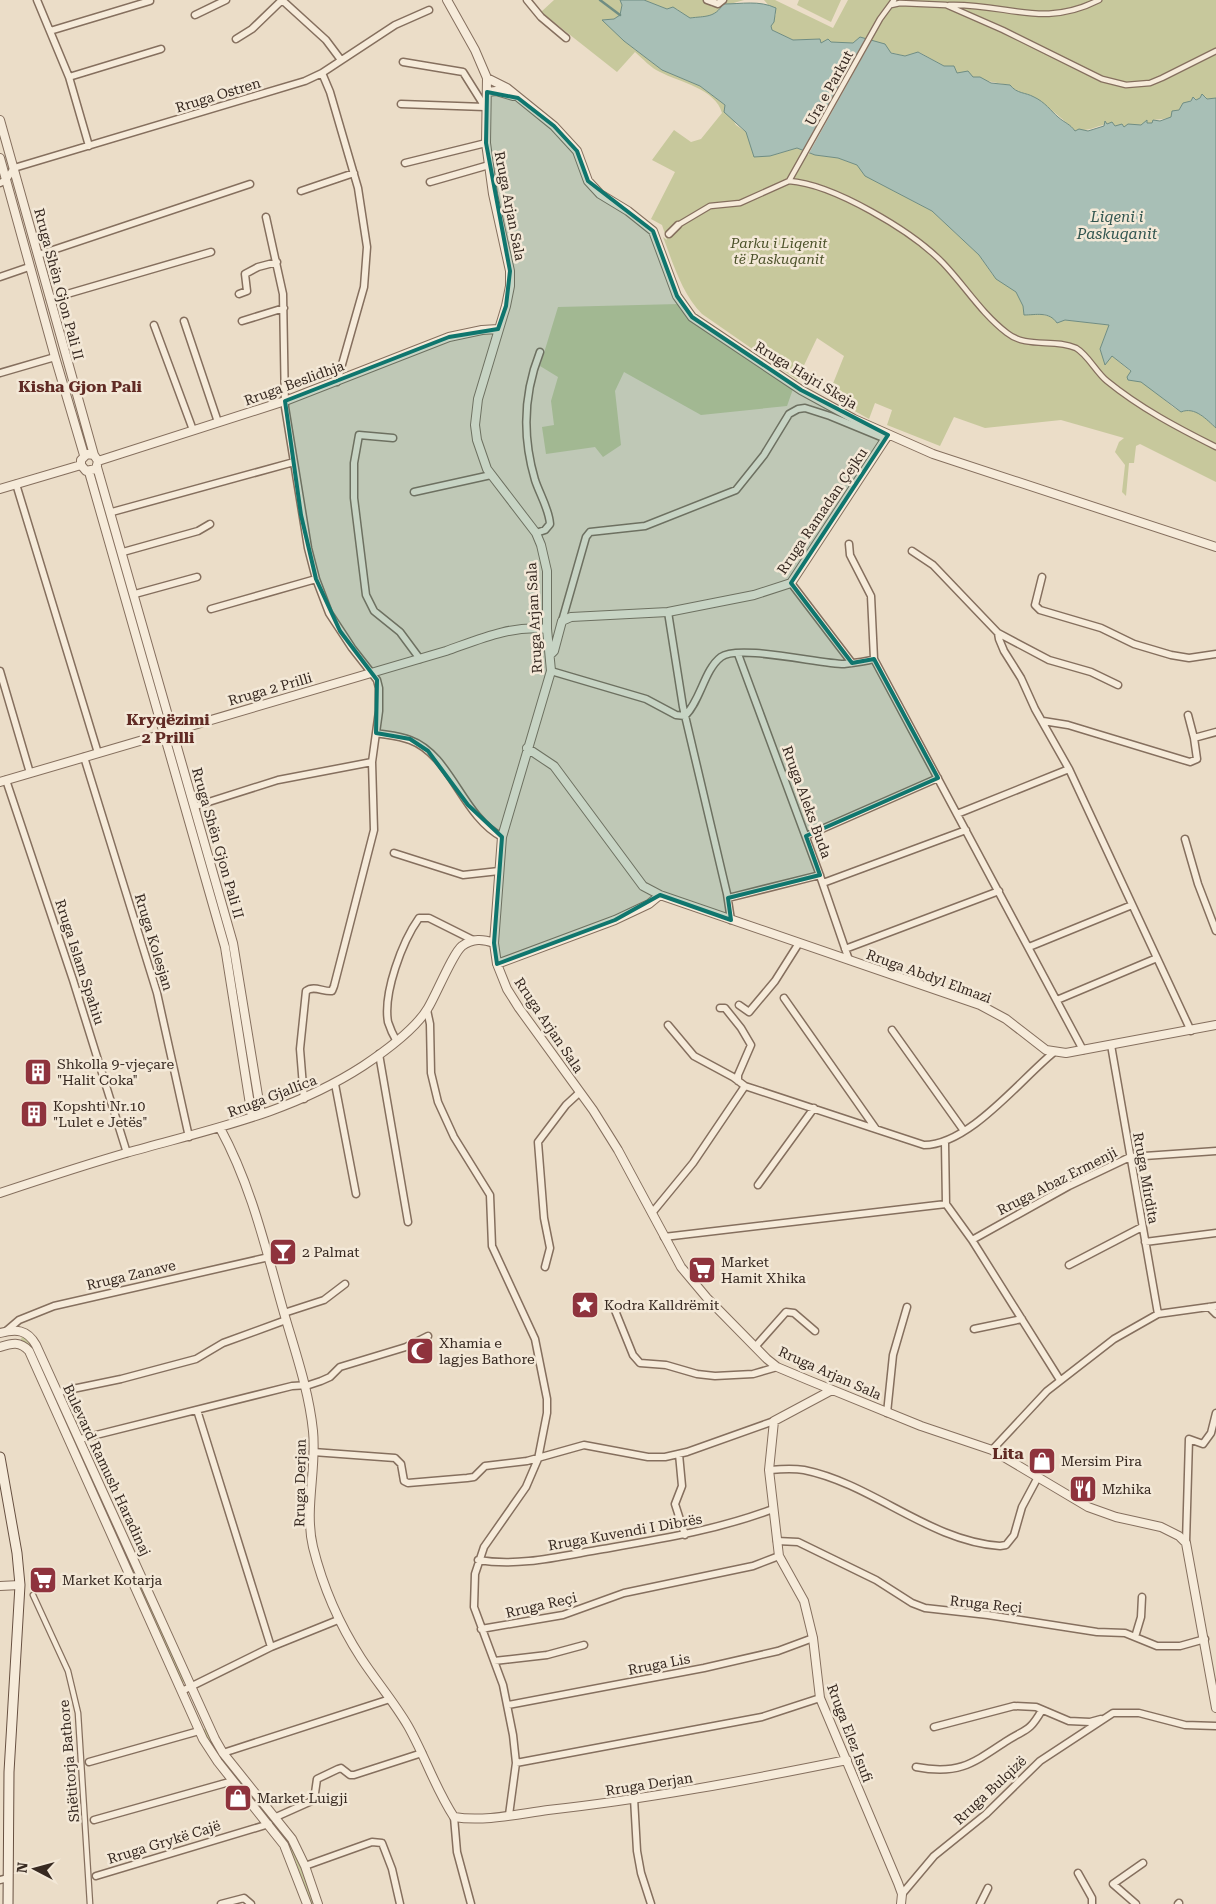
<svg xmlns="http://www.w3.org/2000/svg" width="1216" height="1904" font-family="'Roboto Serif',serif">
	<rect width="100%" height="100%" fill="#ebddc8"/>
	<path fill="#c7c89c" d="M554,0H620L622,5L620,15L614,19L603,20L624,41L662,70L700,86L725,105L736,125L746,132L754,156H770L797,148L815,155L838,158L857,165L873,180L932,211L979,255L992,274L1016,292L1024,306L1039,314L1053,317L1057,322L1065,320L1109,325L1100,349L1104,359L1112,356L1173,407L1181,412C1195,406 1207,419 1216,428V482L1140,444L1136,446L1134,463H1129L1126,496L1122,492L1125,465L1115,452L1119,442L1124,438L1061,420L985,428L954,417L940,446L887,425L892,410L875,403L869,419L828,396L844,356L817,338L797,380L702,314C682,294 673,263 663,237L667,240L662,225L651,219L675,172L652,160L674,130L691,142L701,139L722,113C716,89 679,82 660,72C651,68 643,59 635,52L617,72L541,12Z
		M644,0H703L712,7L719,6L725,0H744L730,4L711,16L690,19L677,9H667Z
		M764,0H775L833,28L848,0H1216V98L1207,99L1205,96H1201L1198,100L1194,98L1182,106L1171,118L1153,120V123C1141,124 1129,128 1118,126C1114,126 1109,123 1106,124C1096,127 1087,131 1075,131C1071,126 1042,101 1034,97C1024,92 1017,94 1010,85C991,83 975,77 957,73L954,66H944L919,52L905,56L854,43H821L819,39L793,40L772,30L770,26L776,14Z
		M799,0H841L831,22L797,5Z
		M679,304L689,319L793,389L787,406L701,415L624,372L615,391L621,445L603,457L595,447L546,454L542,427L554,425L551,401L558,377L540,366L558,307Z
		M22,1335L33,1344L74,1434L71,1436L31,1348L21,1340Z
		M80,1447L186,1681L182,1683L76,1449Z
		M207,1728L295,1850L314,1904H310L296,1862L284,1839L213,1748L203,1730Z"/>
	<path fill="#a8bfb6" stroke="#6f8d83" d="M620,0H644L667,9L673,7L690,18C705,16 715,18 723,4C742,4 759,0 776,8L774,22L771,26L772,30L793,40L820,39L821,43L828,39L831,42L853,43L860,37L885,44L891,53L905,56L918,52L944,66H954L957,73L968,71L973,77H980L991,83L1010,85C1017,94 1025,92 1034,97C1045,102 1051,111 1058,117C1065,123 1070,124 1075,131L1079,129L1088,131L1104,126L1105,121L1107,124L1112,122L1115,126L1122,124L1124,127L1128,124L1141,125L1147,120V123H1152L1153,120L1160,121L1171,117L1172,111L1179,110L1183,103L1191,101L1193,97L1196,100L1200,98L1202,94L1207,99L1216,98V428C1207,420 1195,406 1181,412L1141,382L1128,380L1127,377L1131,371L1112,356L1105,365L1100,349L1109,325L1065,320L1057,323C1049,311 1036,315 1024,315L1023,306L1016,292L996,279L979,255L932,211L865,176L857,165L838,158L815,155L797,148L770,156L754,157L746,132L724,112L725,105L700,86L662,70L624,41L602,20L614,19L620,15L622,5Z"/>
	<path fill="#ebddc8" d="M868,37L873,38L808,155L803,153Z"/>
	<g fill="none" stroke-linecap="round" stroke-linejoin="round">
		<path stroke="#6f8d83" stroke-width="2.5" d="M600,0L620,15"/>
		<g stroke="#856f5e" stroke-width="7">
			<path id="pedestrian" d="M891,5L900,3L946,5L1003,30L1102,79L1126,85L1150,83L1162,78L1216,51
				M949,5C1007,3 1042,29 1099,0
				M789,181C833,184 912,231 943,263C965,286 981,313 1007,333C1027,349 1054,338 1076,348C1088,355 1096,372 1107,381C1140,408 1178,428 1216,447
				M678,225L710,206L740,203L789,181L880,19L894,0
				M33,1595L68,1671L78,1713L90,1904"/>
		</g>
		<g stroke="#856f5e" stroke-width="9">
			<path id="minor" d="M37,0L69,77L89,146
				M282,0L326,40L341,60
				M527,0L541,17L566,38
				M707,0L718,4L723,0
				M195,15L226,0
				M50,31L150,1
				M236,39L252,29L282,0
				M403,62L463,72L485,107
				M322,73L330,92L358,188L367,247L364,287L337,382
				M69,77L161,49
				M401,104L485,107
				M405,163L486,143
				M430,182L489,165
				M0,183L6,180L14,168L305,81L322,73L395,25L429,10
				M301,191L354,173
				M266,217L283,294L285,407L308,548L316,579L329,613L352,648L377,680L379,688V711L372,762L374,830L334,986L332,991C323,992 314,985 306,991L300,1049L304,1099
				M669,234L678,225
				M38,255L250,184
				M0,277L29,267
				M239,294L247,291L245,274L258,267L277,262
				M50,299L211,252
				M184,321L218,422
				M242,321L284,308
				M154,325L193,430
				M0,373L55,357
				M393,438L359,435L354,463V498L366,595L374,611L400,632L420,659
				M16,484L98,753
				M414,492L491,475
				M112,512L294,462
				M536,533L545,530L550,524C549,509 540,495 535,480C522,436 523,395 540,352
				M849,544L850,555L871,596L874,659L1083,1050
				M912,551L933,565L998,633L1049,660L1091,672L1118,685
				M123,552L198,531L210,524
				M1042,577L1035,605L1040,610L1101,628L1134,644L1171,655L1189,658L1216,654
				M791,583L852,663
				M135,594L197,577
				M211,609L316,579
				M668,612L683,707L727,894L731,920
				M562,621L586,537L590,532L645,526L736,490L764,455L789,414L798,409L805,408L830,416L886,439
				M998,633L999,639L1004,651L1021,678L1035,709L1069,769L1191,1031
				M738,654L818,870L849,960
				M0,671L30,773
				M551,671L646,699L676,715L685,716C701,700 704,670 721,657C738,644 820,664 844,664C854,663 864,662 874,659
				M1188,715L1194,738
				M1043,721L1068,725L1190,762L1197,759L1194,738L1216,732
				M376,733C387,735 400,736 410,740C451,755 462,816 502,837
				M84,757L157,993L189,1137
				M6,780L73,980L127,1153
				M196,806L278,780L372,762
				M957,814L1069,769
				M806,836L938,778
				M1185,839L1198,884L1216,931
				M394,853L463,875L499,871
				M823,883L966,830
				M728,898L820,875
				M1029,947L1132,905
				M845,949L999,891
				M784,998L876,1129
				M1057,1000L1157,958
				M739,1005L749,1012L775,981L799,943
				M720,1008H725L741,1028L751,1045L738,1075V1081
				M427,1010L430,1024L431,1073L438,1102L454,1137L490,1195L492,1246L535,1339L547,1399V1413L538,1459L526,1487L484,1547L475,1574L474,1607L503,1685L513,1735L516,1763L509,1815
				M668,1025L694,1056L733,1077L745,1086L924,1145C969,1145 1019,1081 1053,1053
				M892,1030L964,1131
				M396,1040C393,1035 390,1028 388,1022C383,993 402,942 419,918H429L473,940
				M1111,1045L1158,1314
				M379,1054L408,1222
				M335,1084L356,1194
				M945,1143L946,1204L972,1240L1060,1380
				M758,1185L814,1108
				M652,1213L693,1163L745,1086
				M664,1237L946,1204
				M972,1240L1069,1186L1130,1157L1216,1151
				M1145,1242L1216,1233
				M1069,1265L1142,1227
				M545,1267L550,1248L544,1218L538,1142L566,1105L579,1093
				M612,1303L633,1355L640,1363L666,1365L697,1374L715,1376L753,1374L777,1367
				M1209,1307L1216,1314
				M284,1313L324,1300L345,1284
				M974,1329L1022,1319
				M5,1332L19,1320L54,1306L269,1257
				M755,1347L786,1312L794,1313L815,1331
				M58,1392L121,1379L196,1359L223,1343L286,1320
				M197,1410L271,1647
				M887,1413L893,1355L907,1307
				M80,1439L292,1386L309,1385L321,1381L330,1377L340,1367L406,1347L428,1336
				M992,1450L1047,1391L1114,1339L1158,1314L1216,1306
				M313,1452L395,1458L401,1464L404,1481L408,1483L467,1478L474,1477L485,1466L527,1461L584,1445L648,1457H665L687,1452L774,1421
				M679,1454L682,1486L675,1504L685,1535
				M769,1470C781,1469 792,1468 804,1470C873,1484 929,1541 1000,1546L1006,1545L1014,1535L1022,1507L1038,1477
				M777,1541L798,1542L876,1580L912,1603L925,1608L988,1615L1097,1632L1125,1633L1157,1646H1180L1205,1639
				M1186,1543L1189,1439L1203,1444L1211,1433L1216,1413
				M478,1560C520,1567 561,1556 603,1549C661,1539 717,1530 773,1509
				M481,1629L563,1615L624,1593L753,1566L779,1556
				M1135,1637L1141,1617L1142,1597
				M494,1661L547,1655L584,1645
				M182,1691L271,1647L338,1620
				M508,1705L704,1668L778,1651L813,1638
				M934,1727L1014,1706L1036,1707L1069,1721L1090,1722L1101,1719
				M223,1753L390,1699
				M89,1762L199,1731
				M516,1763L762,1717L820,1698
				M916,1767C958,1775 972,1764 1005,1742C1026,1728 1028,1734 1042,1710
				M634,1798L637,1851L641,1873L651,1904
				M276,1817L314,1800L317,1779L338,1769L341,1768L350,1775H354L422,1753
				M454,1817L457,1852L471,1904
				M94,1820L233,1781
				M305,1866L372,1842L382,1843L392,1869L400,1904
				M1078,1873L1092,1898V1904
				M96,1876L269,1824
				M0,1880L8,1878
				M902,1894L934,1856L986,1814L1040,1761L1113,1713H1139L1185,1725L1216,1726
				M221,1904L244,1898L251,1904
				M980,1904L988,1888
				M1136,1904L1113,1884L1143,1863
				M1178,1904L1179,1903"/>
		</g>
		<g stroke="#856f5e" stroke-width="10">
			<path id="tertiary" d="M447,0L475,50L487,78L486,143L493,194L510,271V286L506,306L478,399L475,425L477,440L487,469L536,533L541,545L547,571V629L551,671L502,837L494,943L497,964L507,989L519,1008L593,1110L618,1150L681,1267L707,1298L767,1359L777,1367L808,1380L921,1426L992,1450L1088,1507L1116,1517L1161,1527L1179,1536L1186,1543L1216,1708
				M487,78L507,88L554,126L577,151L588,181L600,194L628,211L653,231L677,296L692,317L801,390L854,419L933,454L1216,547
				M487,92L496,91L513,96
				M0,120L94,455L98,461L96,469L86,471L81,465V460L87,454L94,455
				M0,158L55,357L84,455
				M98,461L285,401L449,337L482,330L498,329
				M97,467L233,943L261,1114
				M89,472L225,947L252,1117
				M0,489L81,465
				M550,655L554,651L562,621L571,617L668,612L754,595L791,583L888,435
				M527,748L554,766L643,886L660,895L980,1005L1006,1019L1046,1050L1066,1053L1216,1025
				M0,782L446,651C480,639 511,625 547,629
				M497,964L615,920L649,904L660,895
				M220,1128C252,1187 266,1250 284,1313C295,1351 309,1391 313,1431C317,1469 304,1509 313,1547C323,1587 339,1624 361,1658C376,1681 394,1702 408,1726C425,1756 435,1788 454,1817C484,1822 518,1814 548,1810C648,1799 748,1780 847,1760
				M0,1193C42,1179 84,1165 126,1153C210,1129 289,1114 363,1066C384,1052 415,1030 428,1008C436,995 453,953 462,946C473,938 483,939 494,943
				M0,1333C16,1329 27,1329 36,1345L215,1739L223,1753L292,1839L305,1866L318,1904
				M0,1347C12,1343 20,1341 29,1351L203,1739L218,1762L284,1845L307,1904
				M832,1390L774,1421L769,1470L779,1556L804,1601L813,1638L820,1698L898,1883L902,1894L901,1904
				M0,1586L20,1585"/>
		</g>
		<g stroke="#675041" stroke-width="11">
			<path id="secondary" d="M0,1457L17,1553L20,1585L9,1772L8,1904"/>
		</g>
		<use href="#pedestrian" stroke="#f6ebda" stroke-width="4.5"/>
		<use href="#minor" stroke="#f6ebda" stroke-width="6"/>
		<use href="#tertiary" stroke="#f6ebda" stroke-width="8"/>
		<use href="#secondary" stroke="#f6ebda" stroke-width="9"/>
	</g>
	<path fill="#0f766e" fill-opacity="0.2" stroke="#0f766e" stroke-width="4" stroke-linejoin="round" d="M487,92L518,98L554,126L577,151L588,181L653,231L677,296L692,317L801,390L888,435L791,583L852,663L874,659L938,778L806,836L820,875L728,898L731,920L660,895L615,920L497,964L494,943L502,837L468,805L428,751L410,739L376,733L377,680L340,631L316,579L301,515L285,401L449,337L498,329L506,306L510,271L486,143Z"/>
	<defs>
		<g id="building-square" transform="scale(1.4375)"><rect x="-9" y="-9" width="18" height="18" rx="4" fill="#8f333d" stroke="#f3e8d7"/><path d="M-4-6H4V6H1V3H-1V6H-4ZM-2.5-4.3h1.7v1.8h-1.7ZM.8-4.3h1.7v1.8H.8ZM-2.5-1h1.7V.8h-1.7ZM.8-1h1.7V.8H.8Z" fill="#fff"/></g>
		<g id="bar-square" transform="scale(1.4375)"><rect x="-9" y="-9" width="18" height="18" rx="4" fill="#8f333d" stroke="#f3e8d7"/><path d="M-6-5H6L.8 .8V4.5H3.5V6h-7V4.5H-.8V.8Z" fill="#fff"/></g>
		<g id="supermarket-square" transform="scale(1.4375)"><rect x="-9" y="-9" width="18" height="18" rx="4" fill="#8f333d" stroke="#f3e8d7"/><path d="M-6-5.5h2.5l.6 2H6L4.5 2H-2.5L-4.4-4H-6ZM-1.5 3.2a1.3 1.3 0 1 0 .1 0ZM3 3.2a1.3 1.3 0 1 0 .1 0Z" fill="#fff"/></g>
		<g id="sight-square" transform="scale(1.4375)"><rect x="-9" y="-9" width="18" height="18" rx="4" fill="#8f333d" stroke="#f3e8d7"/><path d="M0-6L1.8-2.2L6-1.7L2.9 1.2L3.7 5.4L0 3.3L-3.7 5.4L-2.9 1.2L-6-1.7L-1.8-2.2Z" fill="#fff"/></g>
		<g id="mosque-square" transform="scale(1.4375)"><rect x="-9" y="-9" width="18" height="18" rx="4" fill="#8f333d" stroke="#f3e8d7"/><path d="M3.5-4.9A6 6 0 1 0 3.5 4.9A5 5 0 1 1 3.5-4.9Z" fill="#fff"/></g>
		<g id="shop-square" transform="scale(1.4375)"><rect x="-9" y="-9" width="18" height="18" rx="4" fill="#8f333d" stroke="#f3e8d7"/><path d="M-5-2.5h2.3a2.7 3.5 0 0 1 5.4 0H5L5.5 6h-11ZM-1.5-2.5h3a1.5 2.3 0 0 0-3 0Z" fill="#fff"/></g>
		<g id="restaurant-square" transform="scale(1.4375)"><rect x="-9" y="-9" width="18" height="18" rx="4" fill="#8f333d" stroke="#f3e8d7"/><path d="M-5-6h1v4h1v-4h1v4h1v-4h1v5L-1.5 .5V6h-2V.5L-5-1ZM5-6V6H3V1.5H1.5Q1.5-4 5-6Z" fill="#fff"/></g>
	</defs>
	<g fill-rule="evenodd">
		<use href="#building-square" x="38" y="1072"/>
		<use href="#building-square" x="34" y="1114"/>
		<use href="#bar-square" x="283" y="1252"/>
		<use href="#supermarket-square" x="702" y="1270"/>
		<use href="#sight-square" x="585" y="1305"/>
		<use href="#mosque-square" x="420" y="1351"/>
		<use href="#shop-square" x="1042" y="1461"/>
		<use href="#restaurant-square" x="1083" y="1489"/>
		<use href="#supermarket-square" x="43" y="1580"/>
		<use href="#shop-square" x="238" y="1798"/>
	</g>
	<g text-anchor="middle" stroke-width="5" stroke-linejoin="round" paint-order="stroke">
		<g font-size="14" fill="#372921" stroke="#f3e8d7">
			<text transform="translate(829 88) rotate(-61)" y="5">Ura e Parkut</text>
			<text transform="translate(218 95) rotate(-17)" y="5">Rruga Ostren</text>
			<text transform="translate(510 206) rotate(79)" y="5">Rruga Arjan Sala</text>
			<text transform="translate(59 284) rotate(75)" y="5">Rruga Shën Gjon Pali II</text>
			<text transform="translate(806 375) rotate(31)" y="5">Rruga Hajri Skeja</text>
			<text transform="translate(294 383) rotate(-20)" y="5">Rruga Beslidhja</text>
			<text transform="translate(822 511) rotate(-56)" y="5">Rruga Ramadan Çejku</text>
			<text transform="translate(534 618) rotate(-93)" y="5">Rruga Arjan Sala</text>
			<text transform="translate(270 689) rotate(-16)" y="5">Rruga 2 Prilli</text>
			<text transform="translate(807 802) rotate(70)" y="5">Rruga Aleks Buda</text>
			<text transform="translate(218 843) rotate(74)" y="5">Rruga Shën Gjon Pali II</text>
			<text transform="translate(154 942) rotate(73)" y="5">Rruga Kolesjan</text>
			<text transform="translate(80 962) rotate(72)" y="5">Rruga Islam Spahiu</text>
			<text transform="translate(929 976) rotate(20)" y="5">Rruga Abdyl Elmazi</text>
			<text transform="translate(549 1025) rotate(56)" y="5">Rruga Arjan Sala</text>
			<text transform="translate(272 1096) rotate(-21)" y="5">Rruga Gjallica</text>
			<text transform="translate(1146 1178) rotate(80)" y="5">Rruga Mirdita</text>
			<text transform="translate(1057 1181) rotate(-27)" y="5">Rruga Abaz Ermenji</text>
			<text transform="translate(131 1275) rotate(-13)" y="5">Rruga Zanave</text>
			<text transform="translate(830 1373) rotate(24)" y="5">Rruga Arjan Sala</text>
			<text transform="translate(107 1470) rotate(65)" y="5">Bulevard Ramush Haradinaj</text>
			<text transform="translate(300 1483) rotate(-89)" y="5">Rruga Derjan</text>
			<text transform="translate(625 1532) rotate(-10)" y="5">Rruga Kuvendi I Dibrës</text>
			<text transform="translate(986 1604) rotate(6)" y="5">Rruga Reçi</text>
			<text transform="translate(541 1605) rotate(-13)" y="5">Rruga Reçi</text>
			<text transform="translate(659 1664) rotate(-11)" y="5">Rruga Lis</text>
			<text transform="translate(850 1733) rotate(69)" y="5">Rruga Elez Isufi</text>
			<text transform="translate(69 1761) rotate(-95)" y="5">Shëtitorja Bathore</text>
			<text transform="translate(649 1784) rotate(-9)" y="5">Rruga Derjan</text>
			<text transform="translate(990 1790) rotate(-43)" y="5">Rruga Bulqizë</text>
			<text transform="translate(164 1842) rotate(-17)" y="5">Rruga Grykë Cajë</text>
		</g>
		<g font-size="14" font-style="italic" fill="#4b5129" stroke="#f3e8d7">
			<text x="779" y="248">Parku i Liqenit<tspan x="779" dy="16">të Paskuqanit</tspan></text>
		</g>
		<g font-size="14" fill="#372921" stroke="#f3e8d7" text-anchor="start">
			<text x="57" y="1069">Shkolla 9-vjeçare<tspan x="57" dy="16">"Halit Coka"</tspan></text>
			<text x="53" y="1111">Kopshti Nr.10<tspan x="53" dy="16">"Lulet e Jetës"</tspan></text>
			<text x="302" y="1257">2 Palmat</text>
			<text x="721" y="1267">Market<tspan x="721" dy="16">Hamit Xhika</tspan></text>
			<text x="604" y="1310">Kodra Kalldrëmit</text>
			<text x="439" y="1348">Xhamia e<tspan x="439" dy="16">lagjes Bathore</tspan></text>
			<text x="1061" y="1466">Mersim Pira</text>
			<text x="1102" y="1494">Mzhika</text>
			<text x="62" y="1585">Market Kotarja</text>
			<text x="257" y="1803">Market Luigji</text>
		</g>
		<g font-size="15" font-style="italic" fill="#31554f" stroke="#f3e8d7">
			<text x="1117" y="222">Liqeni i<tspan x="1117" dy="17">Paskuqanit</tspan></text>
		</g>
		<g font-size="16" font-weight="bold" fill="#602a24" stroke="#f3e8d7">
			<text x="80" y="392">Kisha Gjon Pali</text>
			<text x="168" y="725">Kryqëzimi<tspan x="168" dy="18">2 Prilli</tspan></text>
			<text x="1008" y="1459">Lita</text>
		</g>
	</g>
	<g transform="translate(35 1869) rotate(276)" stroke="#f3e8d7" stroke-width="4" paint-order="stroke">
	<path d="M0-4L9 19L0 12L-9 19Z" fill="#372921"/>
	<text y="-8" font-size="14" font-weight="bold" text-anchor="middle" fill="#372921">N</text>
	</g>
</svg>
